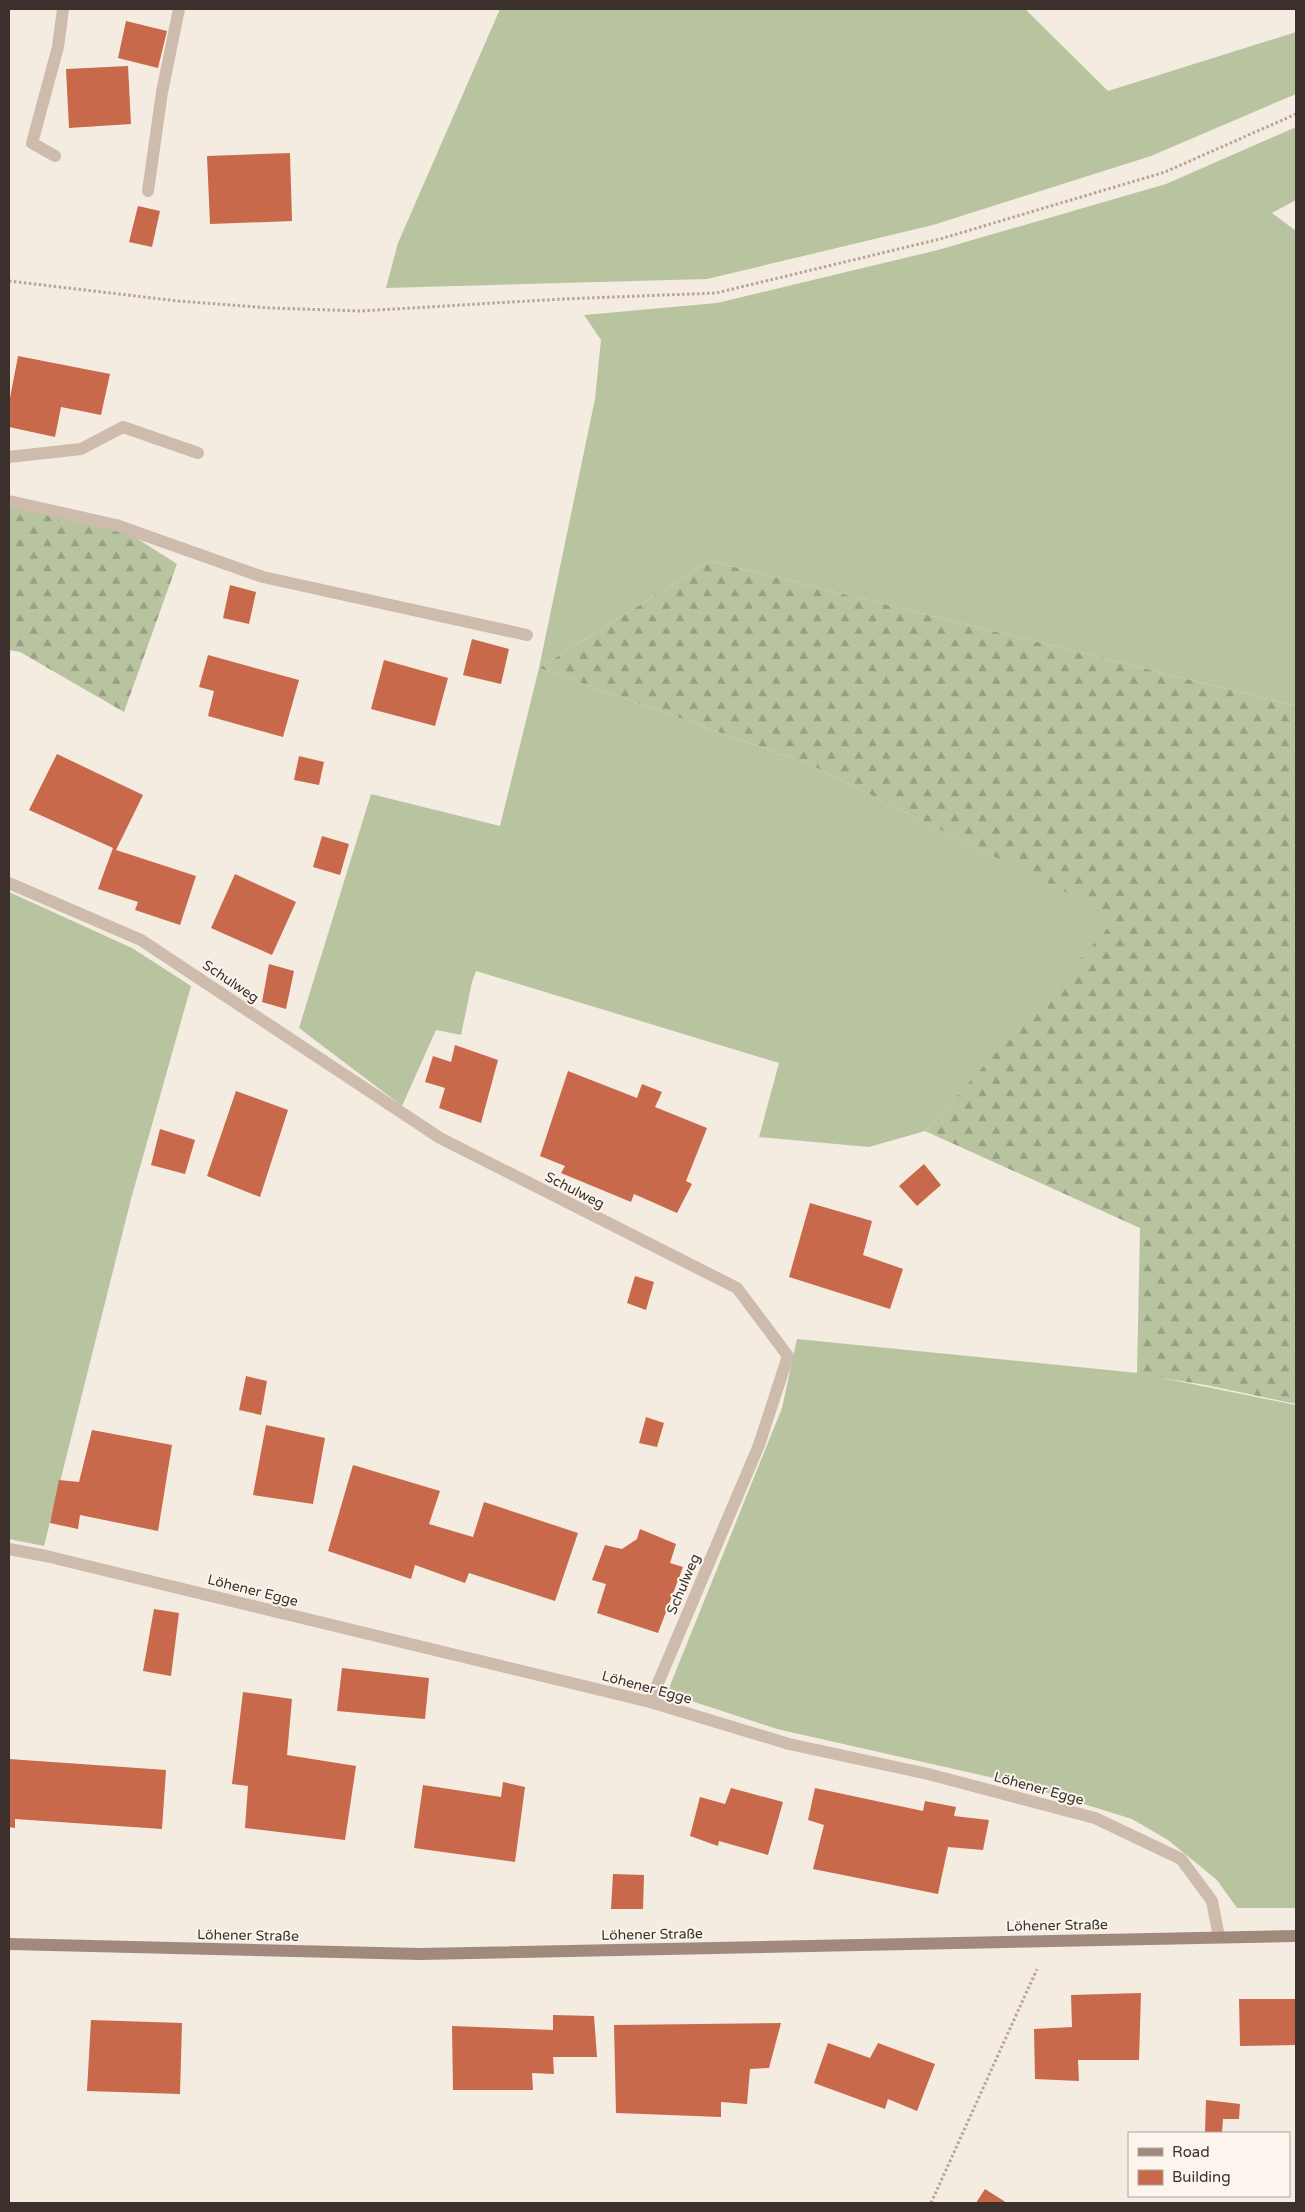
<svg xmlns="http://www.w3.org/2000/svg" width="1305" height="2212" font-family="'Varela Round',sans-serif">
	<defs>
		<pattern id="forest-firs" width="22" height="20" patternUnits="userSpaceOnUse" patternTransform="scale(1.25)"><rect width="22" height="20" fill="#b8c4a0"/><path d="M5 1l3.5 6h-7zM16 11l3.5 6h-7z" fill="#97a083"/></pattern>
	</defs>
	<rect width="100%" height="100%" fill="#f4ebe1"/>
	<path fill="#b8c4a0" d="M500,9H1025L1108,91L1296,32V94L1151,156L933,225L707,279L386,288L398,243Z
		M1296,127V200L1272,213L1296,231V706L710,561L539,668L811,765L1118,918L925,1131L869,1147L759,1137L779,1063L476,971L472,982L461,1035L436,1030L402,1106L299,1028L371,794L500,826L539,668L595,399L601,340L584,315L717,303L938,250L1166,184Z
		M9,892L132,948L191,986L131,1199L44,1546L9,1539Z
		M797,1339L1138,1373L1296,1405V1908H1237L1217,1880L1168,1840L1132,1819L1016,1783L777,1729L667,1693L782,1408Z"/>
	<path fill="url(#forest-firs)" d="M9,501L116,525L177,564L124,712L20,652L9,650Z
		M710,561L1296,706V1404L1206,1385L1137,1374L1140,1228L925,1131L1117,918L811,765L539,668Z"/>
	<path fill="#c8694b" d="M126,21L167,31L158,68L118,58Z
		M128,66L131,124L69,128L66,69Z
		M290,153L292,221L210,224L207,156Z
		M138,206L160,211L152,247L129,242Z
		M18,356L110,374L101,415L61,407L55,437L9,427V403Z
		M230,585L256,592L249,624L223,618Z
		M472,639L509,649L501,684L463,675Z
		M208,655L299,680L283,737L208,716L214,691L199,687Z
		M384,660L448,678L435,726L371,709Z
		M57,754L143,795L116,850L196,876L180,925L135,910L138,902L98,889L113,848L29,810Z
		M299,756L324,762L319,785L294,780Z
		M322,836L349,844L340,875L313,867Z
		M235,874L296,902L272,955L211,928Z
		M269,964L294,971L286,1009L262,1002Z
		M455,1045L498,1060L481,1123L439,1108L445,1088L425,1082L433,1056L451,1062Z
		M568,1071L637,1098L642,1084L662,1092L655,1107L707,1128L686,1181L692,1184L677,1213L634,1194L631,1202L561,1173L565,1166L540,1156Z
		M236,1091L288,1110L260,1197L207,1176Z
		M160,1129L195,1140L185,1174L151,1165Z
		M924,1164L941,1185L917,1206L899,1186Z
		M810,1203L872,1221L863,1255L903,1269L890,1309L789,1277Z
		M635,1276L654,1282L646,1310L627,1303Z
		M246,1376L267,1381L261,1415L239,1410Z
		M646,1417L664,1423L657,1447L639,1443Z
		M266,1425L325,1438L313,1504L253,1495Z
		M92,1430L172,1445L158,1531L80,1515L78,1529L50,1523L59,1480L79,1482Z
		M353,1465L440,1491L429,1524L473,1537L484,1502L578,1533L555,1601L469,1573L465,1583L415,1565L411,1579L328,1551Z
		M640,1529L676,1544L670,1563L683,1567L658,1633L597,1613L606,1584L592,1580L605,1545L622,1549L637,1539Z
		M154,1609L179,1613L171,1676L143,1671Z
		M342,1668L429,1678L425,1719L337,1711Z
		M243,1692L292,1699L287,1755L356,1766L345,1840L245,1828L248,1786L232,1784Z
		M9,1759L166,1770L162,1829L15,1819V1828L9,1827Z
		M503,1782L525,1787L515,1862L414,1848L423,1785L501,1797Z
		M731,1788L783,1802L768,1855L719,1841L718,1846L690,1836L700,1797L725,1804Z
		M815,1788L923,1811L925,1801L956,1807L954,1816L989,1820L983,1850L948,1847L938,1894L813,1869L824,1825L808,1820Z
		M613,1874L644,1875L643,1909H611Z
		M1141,1993L1139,2060H1078L1079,2081L1035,2079L1034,2029L1072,2027L1071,1995Z
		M1239,1999H1296V2045L1240,2046Z
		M553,2015L594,2016L597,2057H553L554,2074L532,2073L533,2090H453L452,2026L553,2030Z
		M91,2020L182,2023L180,2094L87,2091Z
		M781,2023L769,2068L750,2069L747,2104L721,2102V2117L616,2113L614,2025Z
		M828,2043L870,2058L878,2043L935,2064L917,2111L888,2099L885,2109L814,2083Z
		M1206,2100L1240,2104L1239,2119H1223L1222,2133H1205Z
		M985,2189L1007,2203H976Z"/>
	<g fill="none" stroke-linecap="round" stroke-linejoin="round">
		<path stroke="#b9a596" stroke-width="3" stroke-dasharray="2.5 2.5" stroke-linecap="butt" d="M9,281L178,301L270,308L361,311L562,299L716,293L940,239L1165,172L1296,114
			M931,2203L1037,1969"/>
		<path stroke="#cdbbac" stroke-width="12" d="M55,156L32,143L58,47L63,9
			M148,191L162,92L179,9
			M9,457L81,449L123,427L198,453
			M9,501L116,525L263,577L527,635"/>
		<path stroke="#cdbbac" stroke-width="12" d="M9,883L141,940L440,1138L737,1288L788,1356L759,1445L650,1702
			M9,1549L46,1556L650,1702L789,1744L928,1774L1095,1818L1181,1859L1212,1901L1219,1937"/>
		<path stroke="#a18a7d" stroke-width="12" d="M9,1944L420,1954L1296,1936"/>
	</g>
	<g text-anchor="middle" stroke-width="4" stroke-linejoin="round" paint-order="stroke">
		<g font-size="14" fill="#3b302b" stroke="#fbf5ee">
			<text transform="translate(231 981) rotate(34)" y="5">Schulweg</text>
			<text transform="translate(575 1190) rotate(27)" y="5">Schulweg</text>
			<text transform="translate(683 1584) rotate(-67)" y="5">Schulweg</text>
			<text transform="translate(253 1590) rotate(14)" y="5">Löhener Egge</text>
			<text transform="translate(647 1687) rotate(15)" y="5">Löhener Egge</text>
			<text transform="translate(1039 1788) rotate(15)" y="5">Löhener Egge</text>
			<text transform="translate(1057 1925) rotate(-1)" y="5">Löhener Straße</text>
			<text transform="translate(652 1934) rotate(-1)" y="5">Löhener Straße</text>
			<text transform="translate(248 1935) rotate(1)" y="5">Löhener Straße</text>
		</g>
	</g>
	<rect width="1305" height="2212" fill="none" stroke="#3b302b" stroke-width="20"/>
	<rect x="1128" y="2132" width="162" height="65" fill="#fbf5ee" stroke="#aea6a0"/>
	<rect x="1138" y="2148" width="25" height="8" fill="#a18a7d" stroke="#aea6a0"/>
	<text x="1172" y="2157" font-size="15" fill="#3b302b">Road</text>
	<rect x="1138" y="2170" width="25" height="15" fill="#c8694b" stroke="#aea6a0"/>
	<text x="1172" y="2182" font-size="15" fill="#3b302b">Building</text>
</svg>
